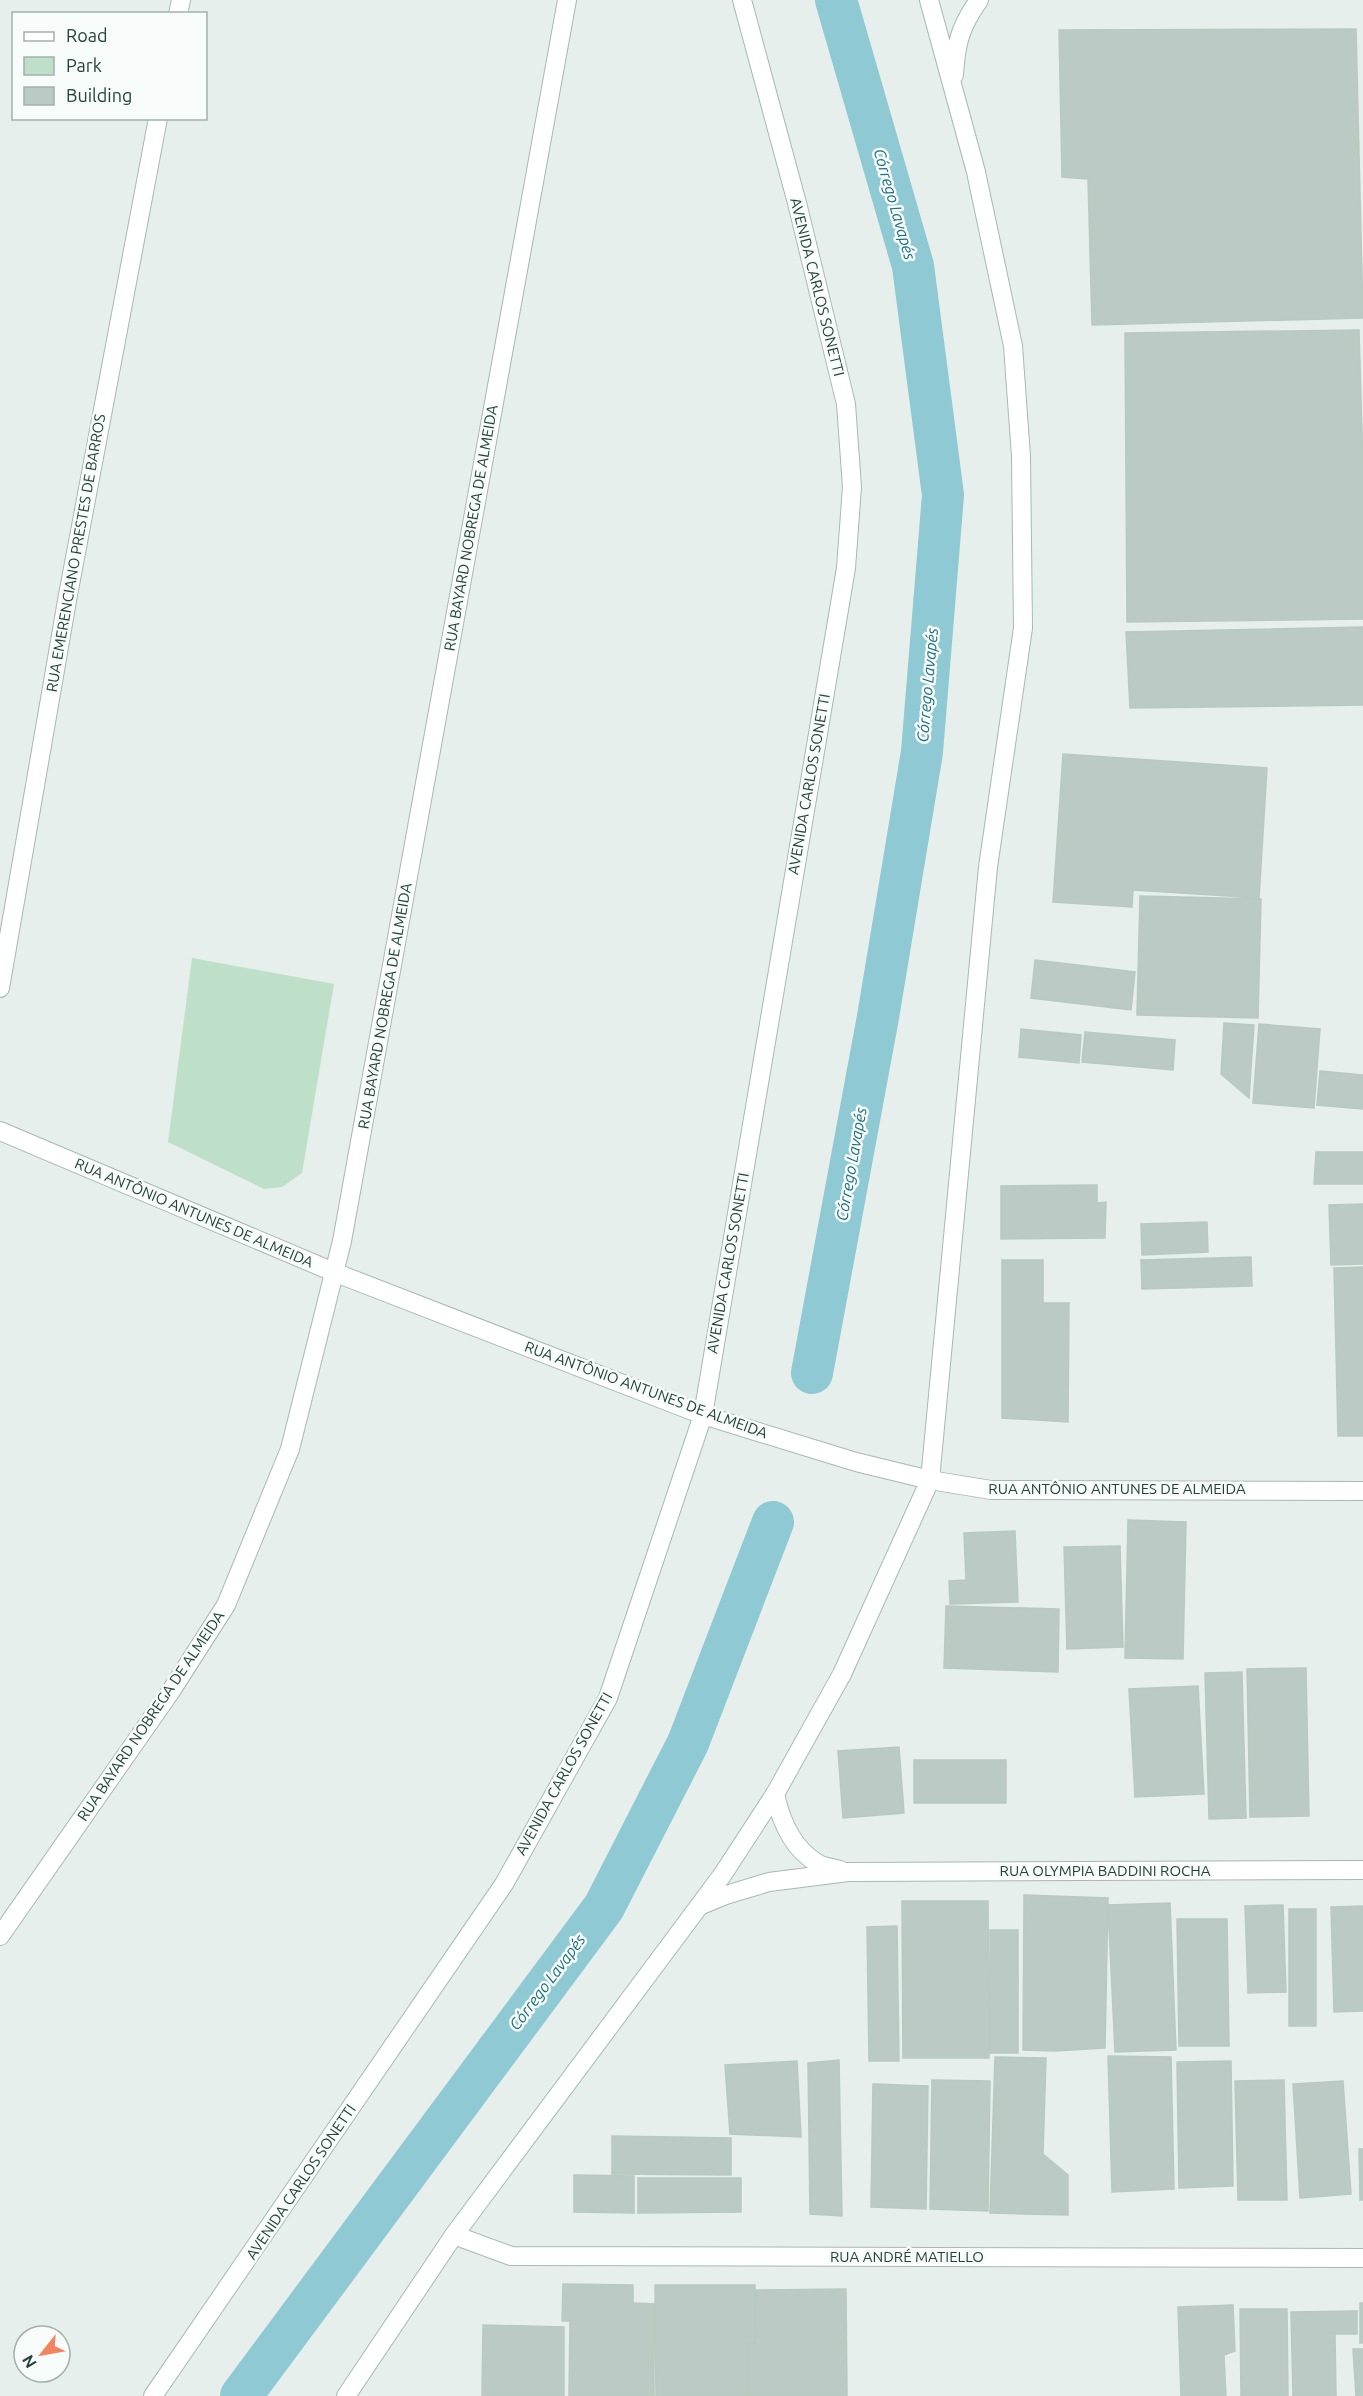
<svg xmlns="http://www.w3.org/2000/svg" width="1363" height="2396" font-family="Ubuntu,sans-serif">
	<rect width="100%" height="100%" fill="#e6efeb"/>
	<path fill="#bfe0c8" d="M192,958L334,984L302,1173L282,1187L264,1189L168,1142Z"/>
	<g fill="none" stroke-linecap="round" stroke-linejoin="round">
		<path stroke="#8ec9d4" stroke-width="42" d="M812,1373L878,1017L922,752L943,495L913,266L836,0
			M241,2396L604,1907L688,1743L773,1522"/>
	</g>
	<path fill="#bbcac4" stroke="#b8c9c2" stroke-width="1.5" d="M1356,29L1363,318L1092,325L1088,179L1062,177L1059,30Z
		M1359,330L1363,467V619L1127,622L1125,333Z
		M1363,627V705L1130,708L1126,632Z
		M1063,754L1267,768L1259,898L1133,890L1132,907L1053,902Z
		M1140,896L1261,899L1258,1018L1137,1015Z
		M1035,960L1135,972L1131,1010L1031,998Z
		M1224,1023L1254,1025L1249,1098L1221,1074Z
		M1259,1024L1320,1029L1314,1108L1253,1103Z
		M1021,1029L1081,1035L1079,1063L1019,1057Z
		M1085,1032L1175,1040L1173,1070L1082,1062Z
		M1320,1071L1363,1075V1109L1317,1105Z
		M1316,1152H1363V1184H1314Z
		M1097,1185V1203L1106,1202L1105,1238L1001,1239V1186Z
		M1363,1204V1264L1331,1265L1329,1205Z
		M1207,1222L1208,1252L1142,1255L1141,1224Z
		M1251,1257L1252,1286L1142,1289L1141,1260Z
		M1002,1260H1043V1303H1069L1068,1422L1002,1418Z
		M1363,1267V1436H1338L1334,1268Z
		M1128,1520L1186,1522L1183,1659L1125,1658Z
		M1015,1531L1018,1602L950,1604L949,1581L966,1580L964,1533Z
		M1120,1546L1123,1647L1067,1649L1064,1547Z
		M946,1606L1059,1609L1058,1672L944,1668Z
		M1306,1668L1309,1816L1250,1817L1247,1669Z
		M1242,1672L1246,1818L1209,1819L1205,1673Z
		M1198,1686L1204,1794L1135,1797L1129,1689Z
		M899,1747L904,1813L843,1818L838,1751Z
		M914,1760H1006V1803H914Z
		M1024,1895L1108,1898L1105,2048L1054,2051L1023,2050Z
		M902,1901H988L989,2058H903Z
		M1170,1903L1176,2050L1115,2052L1108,1905Z
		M1283,1905L1286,1992L1248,1993L1245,1906Z
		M1363,1906V2011L1334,2012L1331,1907Z
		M1289,1909H1316V2026H1289Z
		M1177,1919H1227L1229,2046H1179Z
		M897,1926L899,2061H869L867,1927Z
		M990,1930H1018V2053H990Z
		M1108,2056L1171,2057L1174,2189L1112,2192Z
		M995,2057L1046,2058L1043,2154L1068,2175V2215L990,2213Z
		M839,2060L842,2216L810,2214L808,2063Z
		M797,2061L801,2137L730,2134L725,2065Z
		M1231,2061L1233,2186L1179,2188L1177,2062Z
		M932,2080L990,2081L988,2211L930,2209Z
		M1284,2080L1287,2200H1238L1235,2081Z
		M1343,2081L1351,2194L1300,2198L1293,2084Z
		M873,2084L928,2086L926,2209L871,2207Z
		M612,2136L731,2138V2175L612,2174Z
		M1359,2149H1363V2200H1360Z
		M574,2175L634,2176V2213L574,2212Z
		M638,2178H741V2212L638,2213Z
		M563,2284L633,2285V2303L654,2304V2396H569L570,2321H562Z
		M655,2285H755V2343H746L747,2396H656Z
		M846,2289L847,2396H748L747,2344L755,2343L756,2290Z
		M1360,2303H1363V2343H1360Z
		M1233,2305L1235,2351L1224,2355L1226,2396H1181L1178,2307Z
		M1240,2309H1287L1288,2396H1241Z
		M1357,2311V2334H1335L1336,2396H1293L1291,2312Z
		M483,2325L564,2327V2396H482Z
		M1353,2349H1363V2396H1356Z"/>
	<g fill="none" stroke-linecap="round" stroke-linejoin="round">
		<g stroke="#a8b8b2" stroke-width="20">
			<path id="street" d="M178,14L181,0
				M0,988L68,595L158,118
				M0,1131L336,1273L703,1415L856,1462L930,1480L991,1490L1363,1491
				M775,1794C781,1822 792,1848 817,1863C823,1867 833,1868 840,1870
				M699,1906L726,1895L769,1882L848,1872L1363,1870
				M0,1936L171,1691L226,1605L290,1449L342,1241L567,0
				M454,2235L511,2256L1363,2258"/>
		</g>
		<g stroke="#a4bbb3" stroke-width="20">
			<path id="secondary" d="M954,75C956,43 960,27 979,0
				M153,2396L504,1884L608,1698L703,1415L846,568L852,487L846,404L797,203L742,0
				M346,2396L454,2235L723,1874L775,1794L842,1674L930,1480L988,867L1023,628L1021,456L1013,346L976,172L929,0"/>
		</g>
		<use href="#street" stroke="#fff" stroke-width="18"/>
		<use href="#secondary" stroke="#fff" stroke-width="18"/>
	</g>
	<g text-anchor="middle" stroke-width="5" stroke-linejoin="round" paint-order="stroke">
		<g font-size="15" fill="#24423a" stroke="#f7fbf9">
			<text transform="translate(817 287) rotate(76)" y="5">AVENIDA CARLOS SONETTI</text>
			<text transform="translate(471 528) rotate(-80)" y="5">RUA BAYARD NOBREGA DE ALMEIDA</text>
			<text transform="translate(76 553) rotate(-80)" y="5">RUA EMERENCIANO PRESTES DE BARROS</text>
			<text transform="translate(809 784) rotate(-80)" y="5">AVENIDA CARLOS SONETTI</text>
			<text transform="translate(385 1006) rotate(-80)" y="5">RUA BAYARD NOBREGA DE ALMEIDA</text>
			<text transform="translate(194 1213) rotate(23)" y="5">RUA ANTÔNIO ANTUNES DE ALMEIDA</text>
			<text transform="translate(728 1263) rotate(-80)" y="5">AVENIDA CARLOS SONETTI</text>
			<text transform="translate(646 1390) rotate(20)" y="5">RUA ANTÔNIO ANTUNES DE ALMEIDA</text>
			<text x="1117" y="1494">RUA ANTÔNIO ANTUNES DE ALMEIDA</text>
			<text transform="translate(151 1716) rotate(-56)" y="5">RUA BAYARD NOBREGA DE ALMEIDA</text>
			<text transform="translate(564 1774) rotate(-61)" y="5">AVENIDA CARLOS SONETTI</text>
			<text x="1105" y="1876">RUA OLYMPIA BADDINI ROCHA</text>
			<text transform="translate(301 2182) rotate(-56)" y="5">AVENIDA CARLOS SONETTI</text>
			<text x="907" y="2262">RUA ANDRÉ MATIELLO</text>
		</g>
		<g font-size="16" font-style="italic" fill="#1c6f80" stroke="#f7fbf9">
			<text transform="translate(895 204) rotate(74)" y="6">Córrego Lavapés</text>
			<text transform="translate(927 685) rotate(-85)" y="6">Córrego Lavapés</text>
			<text transform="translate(851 1164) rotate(-80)" y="6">Córrego Lavapés</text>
			<text transform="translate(547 1982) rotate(-53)" y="6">Córrego Lavapés</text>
		</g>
	</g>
	<rect x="12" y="12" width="195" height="108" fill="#f7fbf9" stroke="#a3b1ad" stroke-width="1.5"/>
	<rect x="24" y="32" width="30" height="9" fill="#ffffff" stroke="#a3b1ad" stroke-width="1.5"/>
	<text x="66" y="42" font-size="18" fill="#24423a">Road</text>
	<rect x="24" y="57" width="30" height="18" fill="#bfe0c8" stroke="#a3b1ad" stroke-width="1.5"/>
	<text x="66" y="72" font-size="18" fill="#24423a">Park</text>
	<rect x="24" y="87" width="30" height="18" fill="#bbcac4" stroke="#a3b1ad" stroke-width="1.5"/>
	<text x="66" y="102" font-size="18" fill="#24423a">Building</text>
	<g transform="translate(42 2354) rotate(239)"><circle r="28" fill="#f7fbf9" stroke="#a3b1ad" stroke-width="1.5"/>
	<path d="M0-4.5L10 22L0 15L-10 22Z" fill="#f4845f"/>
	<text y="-9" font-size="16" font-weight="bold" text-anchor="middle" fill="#24423a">N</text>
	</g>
</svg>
